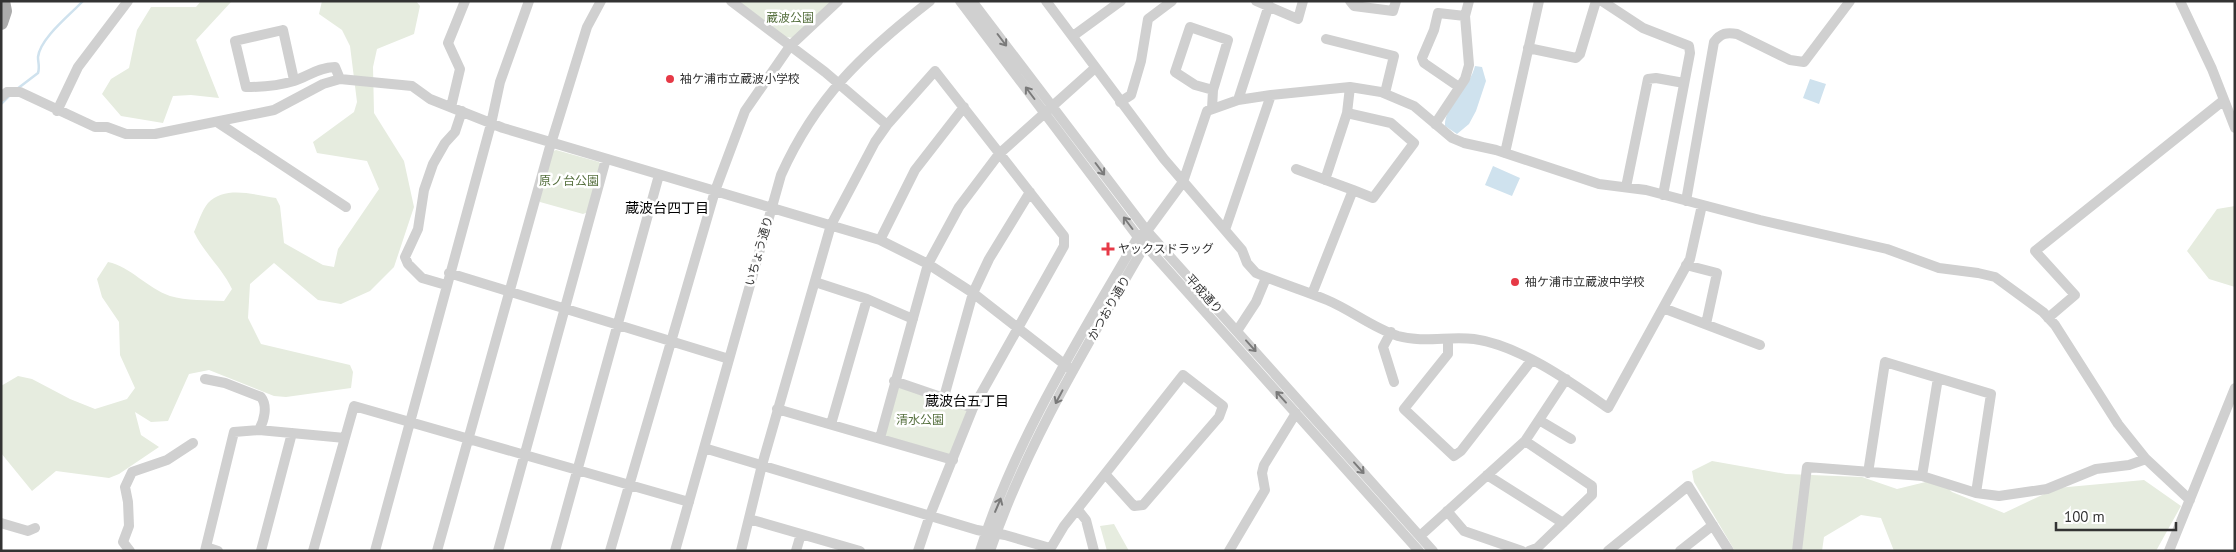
<svg xmlns="http://www.w3.org/2000/svg" width="2236" height="552" font-family="'PT Sans','Noto Sans JP',sans-serif">
	<rect width="100%" height="100%" fill="#fff"/>
	<path fill="#e6ecdf" d="M201,1H232L196,40L219,98L191,95L173,96L163,123L121,116L102,94L111,79L129,68L137,30L151,7H196Z
		M322,1H416L420,6L414,34L377,49L373,67L374,113L404,161L414,207L394,267L370,291L341,304L318,300L274,263L250,284L248,318L261,344L350,365L353,372L351,388L286,397L274,396L209,370L189,374L168,421L151,422L135,412L141,435L159,447L119,474L109,478L56,471L32,491L1,453V386L18,376L32,379L70,399L95,409L127,399L135,388L120,355L119,322L102,297L97,279L108,262C131,267 147,288 170,296C186,301 207,300 224,301L232,289C222,268 204,253 194,232C198,223 202,210 208,203C225,185 255,195 276,198L280,206L284,243L323,265L334,267L338,249L379,189L367,161L317,153L313,142L354,112L357,102L350,46L342,30L319,14Z
		M735,1H835L794,38L785,37Z
		M556,150L599,162L601,165L588,212L583,214L540,202L538,198L549,153Z
		M2235,206V287L2209,279L2187,251L2217,209Z
		M894,381L973,408L953,460L880,438Z
		M1712,461L1786,474L1862,477L1897,489L1938,479L1952,492L2004,513L2057,488L2144,480L2181,506L2156,551H1894L1881,518L1861,515L1824,537L1822,551H1735L1694,482L1692,471Z
		M1114,524L1129,551H1107L1100,526Z"/>
	<path fill="#cfe2ee" d="M1475,66L1482,67L1486,81L1476,111L1469,124L1457,134L1445,126C1444,106 1470,87 1475,66Z
		M1810,79L1826,84L1819,104L1803,98Z
		M1493,166L1520,178L1512,196L1485,185Z"/>
	<g fill="none" stroke-linecap="round" stroke-linejoin="round">
		<path stroke="#cfe2ee" stroke-width="2.5" d="M17,89L38,73C40,67 38,63 38,57C40,38 71,14 83,1
			M1,104L9,96"/>
		<path stroke="#d0d0d0" stroke-width="10" d="M731,1L825,72L887,125
			M960,1L1138,237L1419,551
			M972,1L1147,231L1433,551
			M1046,1L1164,159L1242,250L1247,263L1256,273C1279,283 1303,290 1327,300C1351,310 1373,328 1398,336C1423,343 1449,336 1474,339C1519,345 1572,383 1608,408L1690,259L1702,205
			M1256,1L1298,19L1303,1
			M1350,1L1354,6L1393,11L1396,1
			M1602,1L1643,28L1689,46L1690,53L1663,195
			M2180,1L2212,69L2235,128
			M1073,36L1121,1
			M1326,39L1394,56L1385,93
			M1528,48L1576,58L1580,54L1596,1
			M294,80L283,30L235,41L246,87C262,87 278,86 294,81C308,76 320,67 335,67L340,79
			M1459,87L1424,63L1422,58L1434,30L1438,13L1465,16
			M1,97L7,92H20L95,127H107L126,134H155L274,110L323,84L340,79L412,86L430,99L503,128L880,240L928,264L973,293L1073,371
			M1238,100L1269,5
			M1120,102L1131,95L1141,61L1148,19L1172,1
			M451,107L460,69L448,43L465,1
			M1212,109L1213,90L1228,40L1190,27L1175,72L1195,85L1213,90
			M57,111L78,67L128,1
			M217,122L346,207
			M1435,124L1465,79L1469,65L1465,16L1469,1
			M1505,153L1539,1
			M1296,169L1353,190
			M1325,180L1347,113
			M1626,187L1648,79L1656,78L1684,83
			M1686,201L1714,42C1721,33 1727,32 1737,34L1790,60L1804,62L1850,1
			M1225,230L1271,95
			M880,240L915,170L964,107
			M1686,265L1717,273L1706,324
			M449,273L729,359
			M815,282L867,299L913,319
			M446,285L422,278L408,264L405,257L418,229L424,190L433,164L445,143L455,132L462,111
			M1312,294L1353,190L1373,198L1414,143L1391,123L1347,113L1350,87
			M1663,308L1760,345
			M2048,318L2075,295L2035,251L2224,100
			M1237,331L1256,302L1266,278
			M1391,332L1383,347L1394,382
			M1448,340V354L1404,409L1454,456L1461,451L1531,361
			M205,379L225,383L261,397C268,406 264,421 259,430
			M894,381L973,408
			M944,397L973,293L989,259L1030,192
			M777,409L953,460
			M1539,420L1571,439
			M831,424L867,299
			M880,438L928,264L959,207L999,154L1095,68
			M1525,441L1592,486V495L1537,548L1529,551
			M704,448L977,530L1005,535L1050,548
			M1868,473L1885,362L1991,394L1976,493
			M1487,475L1563,523
			M1922,476L1938,378
			M1078,510L1086,520L1094,551
			M1447,511L1464,531L1522,551
			M749,519L860,551
			M1,523L28,531L35,528
			M1420,536L1525,441L1566,379
			M206,547L218,551
			M130,551L123,542L129,526L128,502L125,487L132,472L167,460L193,443
			M205,551L234,432L259,430L345,438
			M261,551L292,433
			M313,551L354,406L689,502
			M375,551L491,124L500,82L529,1
			M437,551L549,150L587,27L601,1
			M498,551L606,159
			M555,551L659,175
			M610,551L715,191L745,111L790,46L838,1
			M675,551L781,175C816,97 863,53 930,1
			M741,551L762,465L831,225L875,142L887,125L935,71L1064,236V246L973,408L930,515L918,551
			M796,551L801,534
			M980,551C1015,440 1080,337 1138,237L1147,231L1183,182L1207,111L1238,100L1271,95L1350,87L1381,92L1414,106L1452,138L1464,143L1496,150L1599,184L1646,190L1760,220L1887,249L1939,268L1978,273L1995,277L2043,312L2055,325L2118,424L2146,459L2190,500
			M990,551C1027,442 1088,344 1145,245L1146,239
			M1049,551L1064,526L1183,375L1223,406L1219,417L1143,505L1134,506L1106,475
			M1229,551L1265,490L1262,473L1264,465L1296,413
			M1608,551L1688,486L1729,551
			M1680,551L1713,525
			M1797,551L1807,467L1922,476L1976,493L1999,496L2047,489L2096,469L2129,465L2146,459
			M2169,551L2235,388"/>
		<path stroke="#ababab" stroke-width="14" d="M1,23L5,11L3,1"/>
	</g>
	<defs><path id="oneway-shaft" d="M-6 0H5M1.5-3L5.5 0L1.5 3" fill="none" stroke-width="1.6" stroke-linecap="round" stroke-linejoin="round" transform="scale(1.25)"/></defs>
	<g stroke="#7a7a7a">
		<use href="#oneway-shaft" transform="translate(1002 40) rotate(53)"/>
		<use href="#oneway-shaft" transform="translate(1030 93) rotate(-127)"/>
		<use href="#oneway-shaft" transform="translate(1100 169) rotate(53)"/>
		<use href="#oneway-shaft" transform="translate(1128 223) rotate(-127)"/>
		<use href="#oneway-shaft" transform="translate(1251 346) rotate(48)"/>
		<use href="#oneway-shaft" transform="translate(1059 397) rotate(118)"/>
		<use href="#oneway-shaft" transform="translate(1281 397) rotate(-132)"/>
		<use href="#oneway-shaft" transform="translate(1359 468) rotate(48)"/>
		<use href="#oneway-shaft" transform="translate(998 505) rotate(-67)"/>
	</g>
	<g fill="#e63946" stroke="#fff" stroke-width="2">
		<circle cx="670" cy="79" r="5"/>
		<path d="M1105.5 241.5h5v5h5v5h-5v5h-5v-5h-5v-5h5z"/>
		<circle cx="1515" cy="282" r="5"/>
	</g>
	<g text-anchor="middle" stroke-width="5" stroke-linejoin="round" paint-order="stroke">
		<g font-size="12" fill="#56703f" stroke="#fff">
			<text x="790" y="22">蔵波公園</text>
			<text x="569" y="185">原ノ台公園</text>
			<text x="920" y="424">清水公園</text>
		</g>
		<g font-size="12" fill="#333" stroke="#fff" text-anchor="start">
			<text x="680" y="83">袖ケ浦市立蔵波小学校</text>
			<text x="1118" y="253">ヤックスドラッグ</text>
			<text x="1525" y="286">袖ケ浦市立蔵波中学校</text>
		</g>
		<g font-size="12" fill="#333" stroke="#fff">
			<text transform="translate(759 251) rotate(-74)" y="4">いちょう通り</text>
			<text transform="translate(1204 294) rotate(48)" y="4">平成通り</text>
			<text transform="translate(1109 308) rotate(-60)" y="4">かつおり通り</text>
		</g>
		<g font-size="14" fill="#000" stroke="#fff">
			<text x="667" y="213">蔵波台四丁目</text>
			<text x="967" y="406">蔵波台五丁目</text>
		</g>
	</g>
	<rect width="2236" height="552" fill="none" stroke="#333333" stroke-width="5"/>
	<path d="M2056 522v8h120v-8" fill="none" stroke="#333333" stroke-width="2.5"/>
	<text x="2064" y="522" font-size="15" fill="#333333" stroke="#ffffff" stroke-width="4" paint-order="stroke">100 m</text>
</svg>
